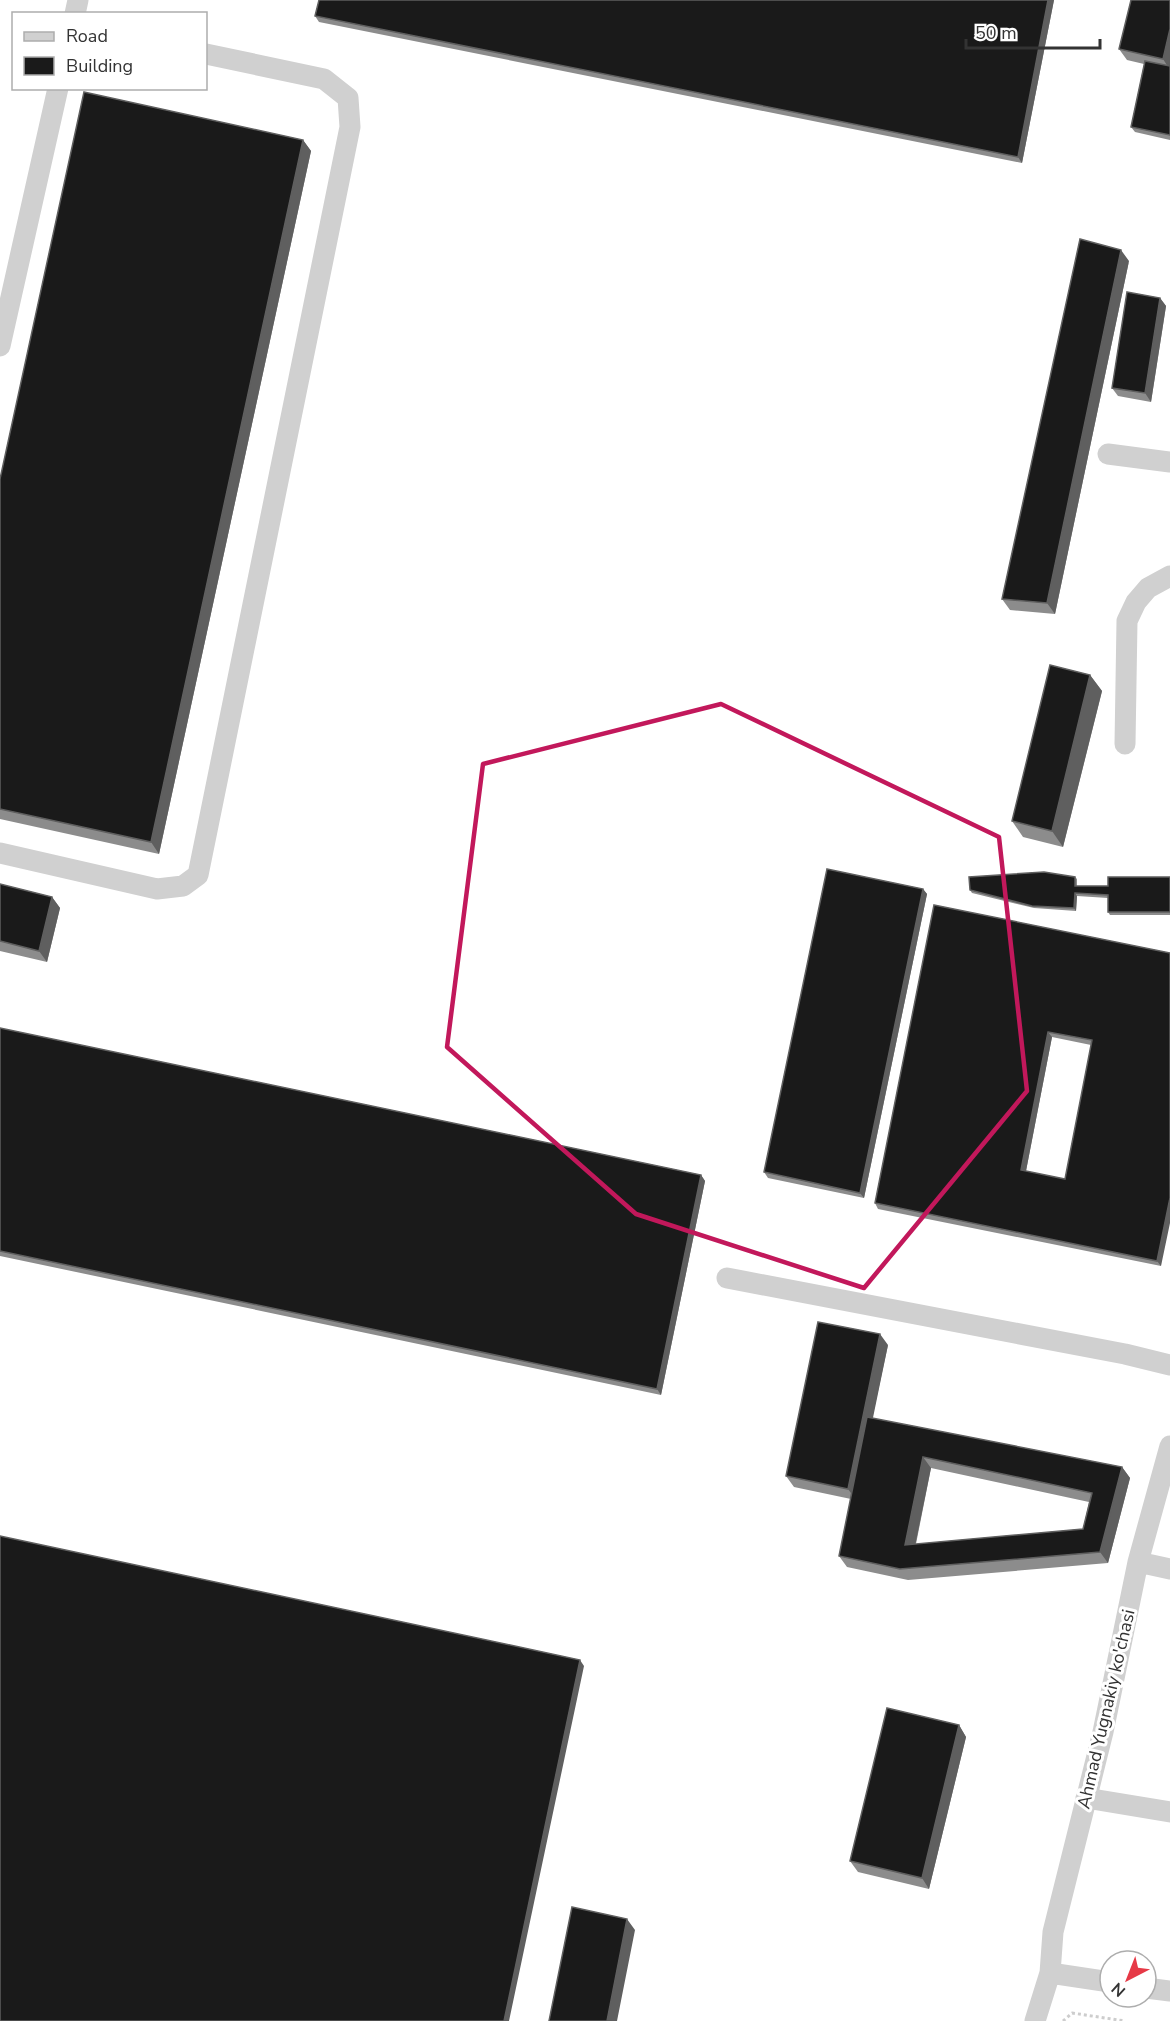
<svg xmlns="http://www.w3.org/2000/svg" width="1170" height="2021" font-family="'Nunito Sans',sans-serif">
	<rect width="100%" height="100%" fill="#fff"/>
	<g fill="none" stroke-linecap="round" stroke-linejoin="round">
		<path stroke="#cdcdcd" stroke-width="3" stroke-dasharray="3 3" stroke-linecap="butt" d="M1063,2021L1072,2013L1125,2021"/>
		<path stroke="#d0d0d0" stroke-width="21" d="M75,14L78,0
			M0,346L58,88
			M1108,454L1170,462
			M1125,744L1127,621L1136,602L1148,588L1170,576
			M0,853L157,889L183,886L198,875L350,127L348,98L324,79L206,54
			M727,1278L1125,1354L1170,1365
			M1138,1562L1170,1569
			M1086,1798L1170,1812
			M1050,1973L1110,1982
			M1146,1988L1170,1991
			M1035,2021L1050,1973L1053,1932L1103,1732L1138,1562L1170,1446"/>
	</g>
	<path fill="#8c8c8c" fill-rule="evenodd" d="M319,0H1054L1022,163L319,22L315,16Z
		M1170,0V140L1135,132L1131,127L1144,64L1127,60L1119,49Z
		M303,140L311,151L159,854L0,819V479Z
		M1129,261L1055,614L1010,610L1002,599Z
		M1160,298L1166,306L1151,402L1118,396L1112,388Z
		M1090,675L1102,691L1063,847L1023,837L1012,821Z
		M1075,877L1077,879V886H1108L1170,877V915H1110L1108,912V898L1077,896L1076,911L1034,908L972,893L970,890Z
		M0,884L52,897L60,908L47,962L0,951Z
		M923,889L927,894L864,1198L768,1178L764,1172Z
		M934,905L1170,953L1161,1266L878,1209L875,1203ZM1052,1037L1091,1045L1065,1179L1026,1171Z
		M0,1028L701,1175L705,1181L661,1395L0,1256Z
		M888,1345L872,1419L1122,1467L1130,1478L1108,1563L908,1580L847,1567L839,1556L851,1499L794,1487L786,1476ZM931,1468L1089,1502L1083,1529L916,1544Z
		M959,1725L966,1737L929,1889L858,1872L850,1861Z"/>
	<path fill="#5f5f5f" d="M1048,0H1054L1022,163L1018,157Z
		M1170,29V70L1163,59Z
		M303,140L311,151L159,854L151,842Z
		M1121,250L1129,261L1055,614L1047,603Z
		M1160,298L1166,306L1151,402L1145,393Z
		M1090,675L1102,691L1063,847L1052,831Z
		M923,889L927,894L864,1198L860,1193Z
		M1075,893L1077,896L1076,911L1074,908Z
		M52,897L60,908L47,962L39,951Z
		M1048,1032L1052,1037L1025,1176L1021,1170Z
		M701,1175L705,1181L661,1395L657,1389Z
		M1170,1198V1223L1161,1266L1157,1261Z
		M880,1334L888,1345L856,1500L848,1489Z
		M923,1457L931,1468L913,1556L905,1545Z
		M1122,1467L1130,1478L1108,1563L1100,1552Z
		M580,1660L584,1666L509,2021H504Z
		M959,1725L966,1737L929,1889L922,1878Z
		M627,1919L635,1930L617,2021H607Z"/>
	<path fill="#1a1a1a" stroke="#5f5f5f" stroke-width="1.5" fill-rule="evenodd" d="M319,0H1048L1018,157L315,16Z
		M1131,0H1170V29L1163,59L1119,49Z
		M1145,61L1170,66V135L1131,127Z
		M84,92L303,140L151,842L0,809V479Z
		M1080,239L1121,250L1047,603L1002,599Z
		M1127,292L1160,298L1145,393L1112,388Z
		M1050,665L1090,675L1052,831L1012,821Z
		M827,869L923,889L860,1193L764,1172Z
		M1044,872L1075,877V886H1108V877H1170V912H1108V895L1075,893L1074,908L1032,906L970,890L969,877Z
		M0,884L52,897L39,951L0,941Z
		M934,905L1170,953V1198L1157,1261L875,1203ZM1048,1032L1092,1040L1065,1179L1021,1170Z
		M0,1028L701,1175L657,1389L0,1251Z
		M818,1322L880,1334L848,1489L786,1476Z
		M867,1417L1122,1467L1100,1552L900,1569L839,1556ZM923,1457L1092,1493L1083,1529L905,1545Z
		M0,1536L580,1660L504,2021H0Z
		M887,1708L959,1725L922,1878L850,1861Z
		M572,1907L627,1919L607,2021H549Z"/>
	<path fill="none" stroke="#c2185b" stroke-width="4.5" stroke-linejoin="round" d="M721,704L999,837L1027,1091L864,1288L636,1214L447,1047L483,764Z"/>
	<g text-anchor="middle" stroke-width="6" stroke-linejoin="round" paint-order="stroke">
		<g font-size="18" fill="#333" stroke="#fff">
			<text transform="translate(1106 1709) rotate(-77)" y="6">Ahmad Yugnakiy ko'chasi</text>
		</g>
	</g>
	<rect x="12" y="12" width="195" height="78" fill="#ffffff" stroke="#adadad" stroke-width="1.5"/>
	<rect x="24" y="32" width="30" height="9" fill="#d0d0d0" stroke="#adadad" stroke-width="1.5"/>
	<text x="66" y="42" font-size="18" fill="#333333">Road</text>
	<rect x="24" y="57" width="30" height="18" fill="#1a1a1a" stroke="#adadad" stroke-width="1.5"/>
	<text x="66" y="72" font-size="18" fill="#333333">Building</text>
	<g transform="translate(1128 1979) rotate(222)"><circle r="28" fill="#ffffff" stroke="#adadad" stroke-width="1.5"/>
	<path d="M0-4.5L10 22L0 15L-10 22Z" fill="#e63946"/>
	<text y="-9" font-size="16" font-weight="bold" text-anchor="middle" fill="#333333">N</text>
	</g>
	<path d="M966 39v9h134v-9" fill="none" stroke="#333333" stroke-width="3"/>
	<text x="975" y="39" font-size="18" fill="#333333" stroke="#ffffff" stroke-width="4.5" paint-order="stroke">50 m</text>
</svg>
